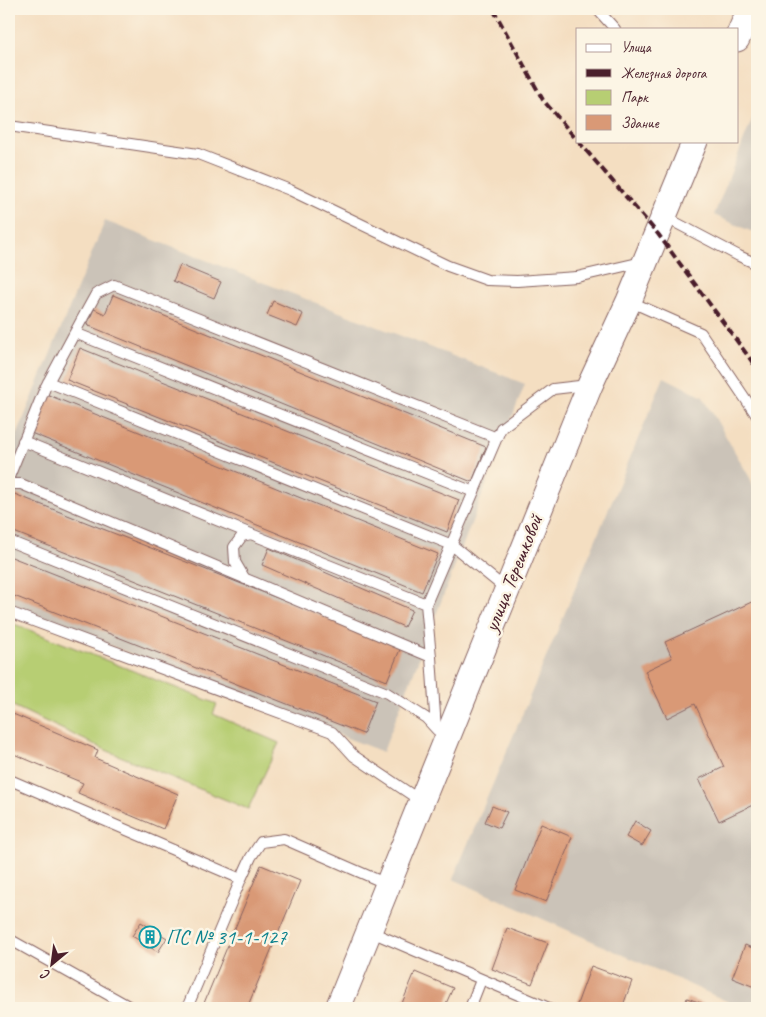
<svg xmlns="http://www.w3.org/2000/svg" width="766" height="1017" font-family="Caveat,sans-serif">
	<rect width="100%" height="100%" fill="#fcf5e5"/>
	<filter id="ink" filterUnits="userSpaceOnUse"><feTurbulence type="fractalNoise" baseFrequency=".02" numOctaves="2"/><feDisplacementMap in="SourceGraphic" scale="10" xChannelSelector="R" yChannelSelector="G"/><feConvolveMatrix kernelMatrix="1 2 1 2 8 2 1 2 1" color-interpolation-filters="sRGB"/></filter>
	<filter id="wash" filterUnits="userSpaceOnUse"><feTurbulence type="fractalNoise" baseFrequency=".0096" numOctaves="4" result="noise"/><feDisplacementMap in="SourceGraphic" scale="20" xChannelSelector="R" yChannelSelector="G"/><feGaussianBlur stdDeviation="1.12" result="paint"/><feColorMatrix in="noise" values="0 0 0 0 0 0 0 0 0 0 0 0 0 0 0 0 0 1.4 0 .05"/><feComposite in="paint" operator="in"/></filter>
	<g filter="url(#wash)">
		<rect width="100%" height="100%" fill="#f4dec1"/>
		<path fill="#cbc3b8" d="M757,107V234L714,215Z
			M105,221L525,384L383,752L9,606V454Z
			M664,377L703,397L750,478L757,495V1008H742L453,879Z"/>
		<path fill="#b7ce73" stroke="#80764f" d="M9,622L217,704L213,714L279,743L248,809L108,751L9,704Z"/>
		<g id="blocks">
			<path fill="#d99976" d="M180,265L221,282L214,298L173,281Z
				M113,295L486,447L472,482L87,325L94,309L105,314Z
				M273,301L303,314L297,327L267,315Z
				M80,348L459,500L447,532L67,380Z
				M46,394L438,554L422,592L31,433Z
				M12,493L401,647L387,681L9,530V502Z
				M269,548L412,610L404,627L262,565Z
				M9,556L376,701L363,734L9,594Z
				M756,600L757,803L719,821L699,779L724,767L695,704L667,718L645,671L672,658L665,642Z
				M13,714L98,750L95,758L178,794L163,829L78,793L83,783L9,752V724Z
				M492,806L507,812L499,828L485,822Z
				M635,821L651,831L642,846L626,837Z
				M541,824L572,837L546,902L515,890Z
				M261,865L300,881L247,1008H202Z
				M141,922L167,938L158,952L132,936Z
				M507,928L548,943L532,984L492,969Z
				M745,945L757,950V988L732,978Z
				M591,966L632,981L622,1008H580L576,1007Z
				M415,972L453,988L444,1008H400Z
				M687,998L715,1008H683Z"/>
		</g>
	</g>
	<g filter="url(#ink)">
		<use href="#blocks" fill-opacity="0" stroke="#866260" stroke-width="1"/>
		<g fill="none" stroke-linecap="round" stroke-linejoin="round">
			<g stroke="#866260" stroke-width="12">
				<path id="service" d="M597,9L615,29
					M9,126L198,154L290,190L448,266L487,280L517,281L577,277L642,262
					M665,217L739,256L757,264
					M629,301L701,333L757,416
					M75,333L474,492
					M48,382L452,545L506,589
					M23,441L251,534
					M9,477L45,388L81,321L96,294L114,285L497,438
					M9,484H21L431,657L436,729
					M9,541L387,693L426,718L437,730
					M245,579L235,562L234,547L242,536L251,534L426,604L431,657
					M426,604L501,428L553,389L588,385
					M9,612L332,732L354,756L421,801
					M9,783L10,780L241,879L187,1008
					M241,879L251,857L261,842L284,839L387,884
					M369,931L549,1008
					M9,939L132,1008
					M470,1008L481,980"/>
			</g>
			<g stroke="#866260" stroke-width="27">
				<path id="tertiary" d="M737,39L750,9
					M338,1008L590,385L629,301L695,141"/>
			</g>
			<use href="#service" stroke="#fff" stroke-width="10"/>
			<use href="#tertiary" stroke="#fff" stroke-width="25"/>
			<path stroke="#4a1f2b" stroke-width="4" stroke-dasharray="8 4" stroke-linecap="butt" d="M493,9L543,100L577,140
				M578,141L658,234L751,360L757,370"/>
		</g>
	</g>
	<defs>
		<g id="building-ring" transform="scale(1.125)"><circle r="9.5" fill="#fcf5e5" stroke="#0f9aa8" stroke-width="1.5"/><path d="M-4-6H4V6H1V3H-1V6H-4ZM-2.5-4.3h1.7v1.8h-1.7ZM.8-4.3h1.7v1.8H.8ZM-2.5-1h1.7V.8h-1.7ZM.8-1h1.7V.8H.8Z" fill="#0f9aa8"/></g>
	</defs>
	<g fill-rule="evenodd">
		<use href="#building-ring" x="150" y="937"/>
	</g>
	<g text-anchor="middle" stroke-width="5" stroke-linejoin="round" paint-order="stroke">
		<g font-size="21" fill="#4a1f2b" stroke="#fcf5e5">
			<text transform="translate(513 573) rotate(-68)" y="7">улица Терешковой</text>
		</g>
		<g font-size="21" fill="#0d838f" stroke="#fcf5e5" text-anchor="start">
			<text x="166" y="944">ПС № 31-1-127</text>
		</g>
	</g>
	<rect width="766" height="1017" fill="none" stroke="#fcf5e5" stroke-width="30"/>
	<rect x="576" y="28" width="162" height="115" fill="#fcf5e5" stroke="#b59f9b"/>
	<rect x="586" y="44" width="25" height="8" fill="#ffffff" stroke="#b59f9b"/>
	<text x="621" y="52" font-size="15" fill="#4a1f2b">Улица</text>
	<rect x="586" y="69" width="25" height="8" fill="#4a1f2b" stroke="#b59f9b"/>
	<text x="621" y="78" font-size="15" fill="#4a1f2b">Железная дорога</text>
	<rect x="586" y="90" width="25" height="15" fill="#b7ce73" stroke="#b59f9b"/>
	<text x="621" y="102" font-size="15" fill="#4a1f2b">Парк</text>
	<rect x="586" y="115" width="25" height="15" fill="#d99976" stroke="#b59f9b"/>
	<text x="621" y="128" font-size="15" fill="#4a1f2b">Здание</text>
	<g transform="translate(52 964) rotate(209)" stroke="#fcf5e5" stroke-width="4" paint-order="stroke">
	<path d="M0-4L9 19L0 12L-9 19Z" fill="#4a1f2b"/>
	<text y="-8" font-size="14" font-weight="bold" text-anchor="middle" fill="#4a1f2b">С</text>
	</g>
</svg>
